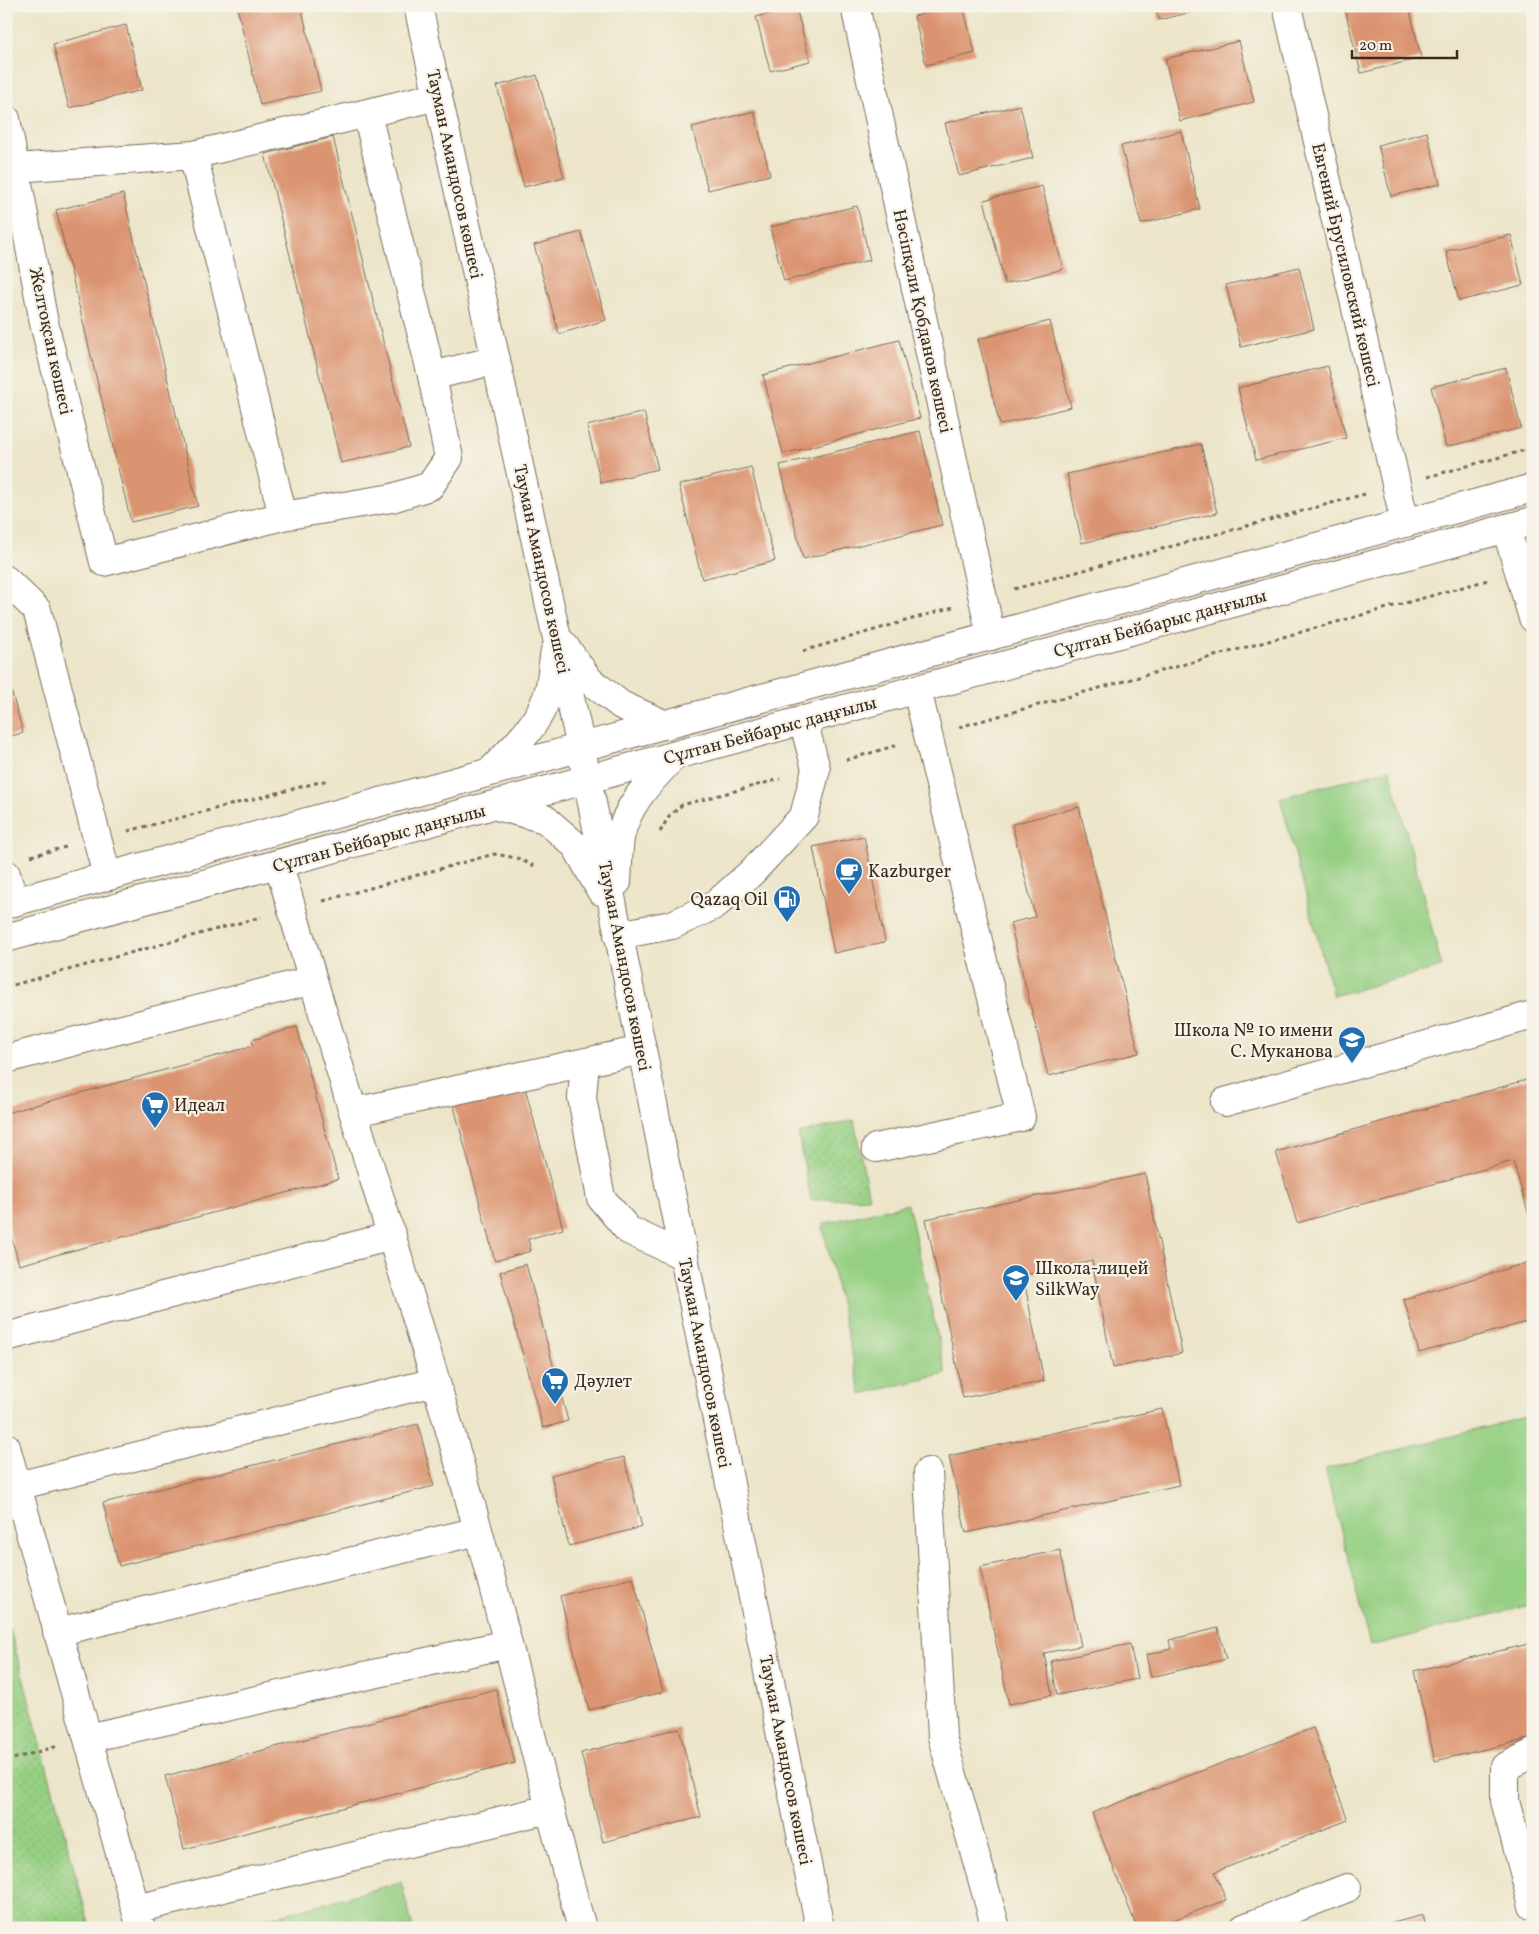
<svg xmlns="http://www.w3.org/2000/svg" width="1539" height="1934" font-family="Vollkorn,serif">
	<defs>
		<pattern id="park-dots" width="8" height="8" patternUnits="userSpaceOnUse" patternTransform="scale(1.25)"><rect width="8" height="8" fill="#95cf82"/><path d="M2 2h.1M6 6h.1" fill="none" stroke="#81b270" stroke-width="1.8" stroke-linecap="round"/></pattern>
	</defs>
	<rect width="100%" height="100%" fill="#f7f3e8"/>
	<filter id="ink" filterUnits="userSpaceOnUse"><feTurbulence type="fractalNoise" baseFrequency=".02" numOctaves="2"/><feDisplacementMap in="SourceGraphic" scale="10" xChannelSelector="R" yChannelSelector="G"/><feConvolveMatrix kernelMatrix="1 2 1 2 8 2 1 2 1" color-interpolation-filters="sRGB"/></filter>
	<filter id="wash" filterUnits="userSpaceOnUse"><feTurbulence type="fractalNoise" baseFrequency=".0096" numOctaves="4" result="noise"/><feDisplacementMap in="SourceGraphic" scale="20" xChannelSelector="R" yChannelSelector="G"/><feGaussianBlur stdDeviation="1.12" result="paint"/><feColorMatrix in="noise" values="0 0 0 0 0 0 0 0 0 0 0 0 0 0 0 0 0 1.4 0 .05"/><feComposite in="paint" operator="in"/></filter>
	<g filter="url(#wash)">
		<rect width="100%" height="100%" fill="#ece5c9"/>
		<path fill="url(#park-dots)" stroke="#687c50" d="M854,1120L869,1198L811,1200L798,1134Z
			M10,1629L90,1928H6V1630Z"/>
		<path fill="#95cf82" stroke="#687c50" d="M1390,769L1442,967L1333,996L1280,798Z
			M908,1204L946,1374L861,1394L822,1224Z
			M1533,1415V1604L1371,1646L1325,1469Z
			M401,1882L413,1928H233Z"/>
		<g id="blocks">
			<path fill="#db9471" d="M237,6H301L321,91L260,105Z
				M954,6H963L975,53L926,65L914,16Z
				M1155,6H1213V7L1159,20Z
				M1344,6H1409L1421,58L1361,73Z
				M796,7L810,61L770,71L756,17Z
				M126,25L142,90L69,108L53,44Z
				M1239,41L1254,102L1180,121L1165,59Z
				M537,75L564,177L524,187L497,86Z
				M1020,105L1033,158L959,176L945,123Z
				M754,111L770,175L708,190L692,127Z
				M1181,131L1200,209L1141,224L1121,146Z
				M1427,132L1440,184L1391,196L1378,145Z
				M333,137L409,447L341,463L265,154Z
				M1042,186L1063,269L1005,284L984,200Z
				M123,194L198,506L131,522L56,210Z
				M857,206L870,260L784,281L770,227Z
				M581,232L606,320L559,334L534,245Z
				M1511,235L1523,285L1459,301L1446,251Z
				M1299,267L1314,329L1241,347L1226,285Z
				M1050,321L1071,407L1000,425L978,339Z
				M899,340L920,418L783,454L763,375Z
				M1328,366L1346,438L1256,460L1238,388Z
				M1506,368L1521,428L1446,447L1431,387Z
				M644,412L658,469L601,483L587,426Z
				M920,431L942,525L803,559L780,465Z
				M1201,444L1217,513L1082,543L1067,474Z
				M751,467L775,561L702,579L679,485Z
				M6,672L23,733L6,737Z
				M1079,807L1139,1053L1048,1076L1010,923L1035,917L1012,824Z
				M864,836L885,942L834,953L813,847Z
				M297,1027L338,1179L19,1265L6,1218V1113L253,1046L252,1040Z
				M1533,1078V1229L1513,1161L1297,1223L1276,1152Z
				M523,1080L563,1229L528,1239L531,1251L495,1261L452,1099Z
				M1145,1174L1182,1353L1113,1368L1092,1261L1023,1275L1044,1381L963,1398L926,1219Z
				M1533,1261V1320L1419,1353L1404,1299Z
				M526,1264L568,1421L543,1428L500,1272Z
				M1162,1409L1179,1485L966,1533L949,1456Z
				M418,1424L434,1486L119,1566L103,1503Z
				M624,1457L642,1527L569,1546L551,1475Z
				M1060,1550L1081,1646L1044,1653L1052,1695L1009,1704L980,1567Z
				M633,1577L663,1692L589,1710L560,1596Z
				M1218,1628L1226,1659L1151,1677L1146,1655L1171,1649L1169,1640Z
				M1533,1643V1738L1435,1761L1414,1671Z
				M1130,1644L1137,1679L1057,1695L1051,1661Z
				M496,1689L515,1763L184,1849L165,1776Z
				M679,1728L701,1817L603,1842L581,1753Z
				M1313,1728L1348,1820L1215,1872L1226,1900L1152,1928H1137L1092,1813Z
				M1423,1915L1426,1928H1378V1927Z"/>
		</g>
	</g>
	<g filter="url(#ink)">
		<use href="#blocks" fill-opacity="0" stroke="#796b5a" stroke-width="1"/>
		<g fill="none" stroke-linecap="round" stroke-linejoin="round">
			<g stroke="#796b5a" stroke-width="30">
				<path id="minor" d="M855,6L991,636
					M1287,6L1405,523
					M6,119L44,323L104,562L283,516L392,498L430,486L449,458L432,376L367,114
					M193,155L283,516
					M16,168L193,155L438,96
					M432,376L496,360
					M1506,528L1533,618
					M6,580L37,610L107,876
					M279,865C343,1088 417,1307 478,1530C514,1662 545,1796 582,1928
					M6,874L14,902
					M618,935L672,925L715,905L752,872L804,816L816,769L803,720
					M6,1059L313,980
					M585,1062L582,1098L601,1198L628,1230L684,1256
					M1225,1102L1533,1015
					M354,1112L642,1050
					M876,1148L1021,1117L917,690
					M6,1337L392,1236
					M6,1447L141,1928
					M928,1472L942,1737L996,1928
					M17,1486L435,1382
					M57,1632L478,1531
					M88,1738L507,1644
					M1533,1753L1505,1767V1801L1533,1906
					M136,1909L549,1809
					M1244,1928L1347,1888"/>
			</g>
			<g stroke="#796b5a" stroke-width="30">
				<path id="major" d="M418,6L577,729L820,1928
					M563,644L589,680L621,705L666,725
					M490,772C512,749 536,728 547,697C552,683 552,666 555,651
					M497,806L545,819L576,846L601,891
					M617,882C618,867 618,852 620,838C626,805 651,780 673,757
					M6,904L1533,488
					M6,938L1533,521"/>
			</g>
			<path stroke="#796b5a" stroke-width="3" stroke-dasharray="4 4" stroke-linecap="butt" d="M1427,477L1533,448
				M1014,589L1365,494
				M803,651L953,607
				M959,727L1488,580
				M846,760L898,745
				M128,831L328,780
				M660,832L669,816L682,805L780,779
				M31,856L66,847
				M323,901L494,854L517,858L534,866
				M6,987L261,917
				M6,1761L58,1746"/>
			<use href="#minor" stroke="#fff" stroke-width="28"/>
			<use href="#major" stroke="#fff" stroke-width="28"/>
		</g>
	</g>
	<defs>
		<g id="cafe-pin" transform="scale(1.4375)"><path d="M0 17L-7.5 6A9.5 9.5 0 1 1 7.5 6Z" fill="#1f6fb2" stroke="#f7f3e8"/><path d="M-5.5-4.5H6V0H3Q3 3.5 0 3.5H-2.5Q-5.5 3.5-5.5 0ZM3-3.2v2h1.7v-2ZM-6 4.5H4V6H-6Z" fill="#fff"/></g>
		<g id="fuel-pin" transform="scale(1.4375)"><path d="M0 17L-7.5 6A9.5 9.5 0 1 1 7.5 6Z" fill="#1f6fb2" stroke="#f7f3e8"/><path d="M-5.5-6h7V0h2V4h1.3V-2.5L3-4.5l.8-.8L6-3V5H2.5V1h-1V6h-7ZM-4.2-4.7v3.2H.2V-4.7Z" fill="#fff"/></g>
		<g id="school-pin" transform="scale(1.4375)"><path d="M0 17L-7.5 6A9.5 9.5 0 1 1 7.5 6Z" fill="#1f6fb2" stroke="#f7f3e8"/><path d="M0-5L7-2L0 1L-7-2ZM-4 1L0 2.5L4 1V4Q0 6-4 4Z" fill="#fff"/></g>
		<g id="supermarket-pin" transform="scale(1.4375)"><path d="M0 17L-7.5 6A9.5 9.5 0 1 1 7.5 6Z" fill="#1f6fb2" stroke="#f7f3e8"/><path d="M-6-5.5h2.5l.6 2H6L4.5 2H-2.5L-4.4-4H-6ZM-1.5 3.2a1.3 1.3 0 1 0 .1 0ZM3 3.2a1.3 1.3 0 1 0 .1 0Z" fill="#fff"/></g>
	</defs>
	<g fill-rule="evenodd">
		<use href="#cafe-pin" x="849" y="871"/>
		<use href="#fuel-pin" x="787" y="899"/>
		<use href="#school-pin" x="1352" y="1040"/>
		<use href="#supermarket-pin" x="155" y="1105"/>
		<use href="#school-pin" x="1016" y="1278"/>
		<use href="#supermarket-pin" x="555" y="1381"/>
	</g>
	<g text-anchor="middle" stroke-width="4.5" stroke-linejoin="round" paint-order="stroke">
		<g font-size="18" fill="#3b2a1e" stroke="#f7f3e8">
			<text transform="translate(455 174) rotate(78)" y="6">Тауман Амандосов көшесі</text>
			<text transform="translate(1346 265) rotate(77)" y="6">Евгений Брусиловский көшесі</text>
			<text transform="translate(923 321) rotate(78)" y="6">Нәсіпқали Қобданов көшесі</text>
			<text transform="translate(51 341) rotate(78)" y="6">Желтоқсан көшесі</text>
			<text transform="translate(542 569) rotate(78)" y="6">Тауман Амандосов көшесі</text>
			<text transform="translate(1160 623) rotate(-15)" y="6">Сұлтан Бейбарыс даңғылы</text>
			<text transform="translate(770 730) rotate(-15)" y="6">Сұлтан Бейбарыс даңғылы</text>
			<text transform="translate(379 838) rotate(-15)" y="6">Сұлтан Бейбарыс даңғылы</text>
			<text transform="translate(625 966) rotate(79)" y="6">Тауман Амандосов көшесі</text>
			<text transform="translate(705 1363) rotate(79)" y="6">Тауман Амандосов көшесі</text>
			<text transform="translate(786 1760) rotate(79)" y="6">Тауман Амандосов көшесі</text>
		</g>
		<g font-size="18" fill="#3b2a1e" stroke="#f7f3e8" text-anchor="start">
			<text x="868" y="877">Kazburger</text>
			<text x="768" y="905" text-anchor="end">Qazaq Oil</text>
			<text x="1333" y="1036" text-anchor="end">Школа № 10 имени<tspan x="1333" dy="21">С. Муканова</tspan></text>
			<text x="174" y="1111">Идеал</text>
			<text x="1035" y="1274">Школа-лицей<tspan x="1035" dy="21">SilkWay</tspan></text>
			<text x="574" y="1387">Дәулет</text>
		</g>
	</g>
	<rect width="1539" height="1934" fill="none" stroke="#f7f3e8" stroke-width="25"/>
	<path d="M1352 50v8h105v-8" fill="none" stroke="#3b2a1e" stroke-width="2.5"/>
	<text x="1359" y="50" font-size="15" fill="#3b2a1e" stroke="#f7f3e8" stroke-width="4" paint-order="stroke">20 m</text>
</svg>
